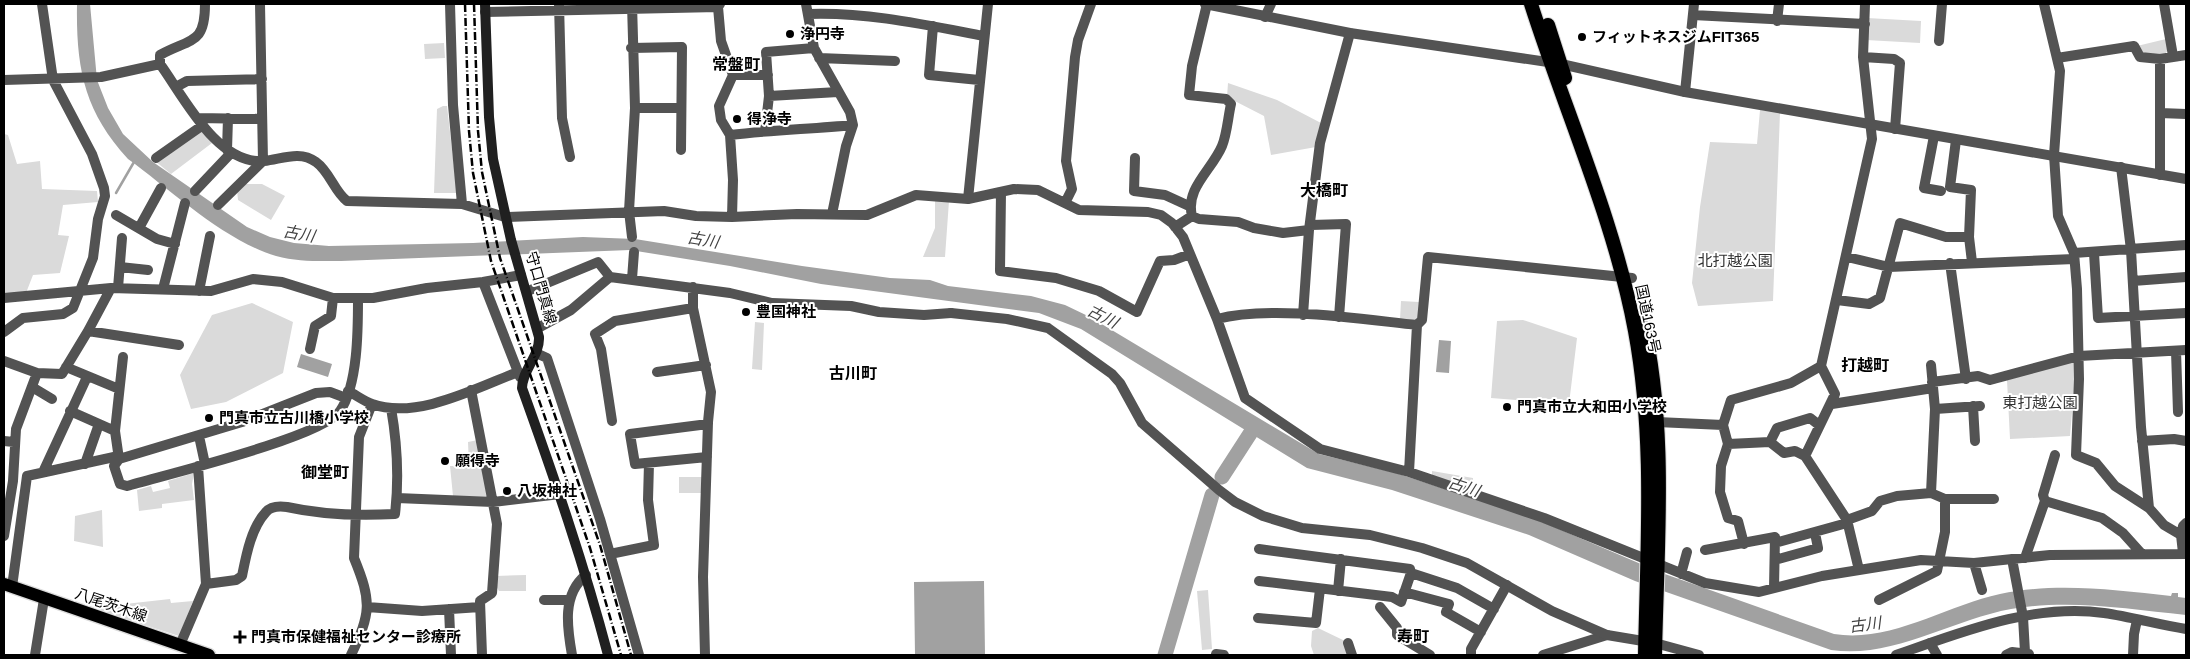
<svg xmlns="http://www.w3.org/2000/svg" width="2190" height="659" font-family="Helvetica,'Noto Sans JP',sans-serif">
	<rect width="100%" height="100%" fill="#fff"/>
	<path fill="#dadada" d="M1867,18L1921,21L1920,43L1866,40Z
		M2166,39L2169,49L2164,55L2141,54L2137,46Z
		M444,43L445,58L425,59L424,44Z
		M1228,83L1277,100L1321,123L1316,147L1271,155L1264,116L1227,97Z
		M443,106H447L457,193H434L437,109Z
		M1760,110L1780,112L1773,301L1698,306L1692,283L1700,207L1710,142L1757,144Z
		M200,130L212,143L171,174L155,161Z
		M4,134L8,135L17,164L40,161L42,189L97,191L98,202L63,205L58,235L69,236L60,273L33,275L26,293L4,295Z
		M243,184H262L285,196L271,220L238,200L237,190Z
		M935,200L949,201L945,257H923L935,228Z
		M1401,301L1419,302L1418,320H1400Z
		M252,303L293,322L283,373L226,402L191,409L180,375L212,315Z
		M1523,320L1577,338L1569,404L1491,398L1497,321Z
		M755,322L764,323L762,370L752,369Z
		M2074,361V389L2070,436L2010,439L2007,380Z
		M478,440L488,498L453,496L450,466H469L468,442Z
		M1432,471L1473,478V489L1432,476Z
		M194,473L192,484L194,500L162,504V508L139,511L137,490L151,486L153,492L170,488L168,481Z
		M679,477H703V493H679Z
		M102,510L103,547L74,541L75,516Z
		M526,575V591H499L496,586V576Z
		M1208,590L1212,649L1202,650L1197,591Z
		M170,599L171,603L193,601L179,636L98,610V607Z
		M1318,628L1345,641L1348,655H1314L1311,646L1312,631Z"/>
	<path fill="#a1a1a1" d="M77,4H90L97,80L108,108L123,134L153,162L247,227L270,237L294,243L329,246L473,243L583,237L635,239L802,266L890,278L930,280L948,286L1031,296L1065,305L1090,317L1319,454L1396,473L1533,518L1662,573L1834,634C1891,643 1945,606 2000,594C2057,582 2114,590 2171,596L2172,593H2178V597L2186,598V615C2128,609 2070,599 2011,609C1951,620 1893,659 1831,650L1635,581L1529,535L1392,490L1307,468L1081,329L1039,313L821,284L730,266L630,250L341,261C319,261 298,262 276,256C225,241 172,191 128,159C84,111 76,68 77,4Z
		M1439,340L1451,341L1449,373L1436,372Z
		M301,354L332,364L328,377L297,367Z
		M984,581L985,655H915L914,582Z"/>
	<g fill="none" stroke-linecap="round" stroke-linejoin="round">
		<path stroke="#a1a1a1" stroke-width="2.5" d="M116,193L134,162"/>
		<path stroke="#a1a1a1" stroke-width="15" d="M1222,477L1255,426
			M1165,655L1212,495"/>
		<g stroke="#dbdbdb" stroke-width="15">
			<path id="primary" d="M4,584L209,655"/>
		</g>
		<g stroke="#dbdbdb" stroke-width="16">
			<path id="trunk" d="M1531,4C1565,111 1615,222 1635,331C1655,439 1647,547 1645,655
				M1548,25L1565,78
				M1642,317C1668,428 1657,543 1655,655"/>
		</g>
		<path stroke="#535353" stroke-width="10" d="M205,4C205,45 191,38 160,55V64C184,97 217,165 264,161C282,159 300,150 316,162C330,172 334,191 347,201L462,204L505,217L664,211L696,216L732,217L797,214L867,215L916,195L968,199L1014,189L1038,190L1079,210L1148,212L1161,215L1172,223L1183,237L1217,319L1245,398L1320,449L1409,472L1544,518L1705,583L1759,592L1822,576L1921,560L1974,563L2050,555L2186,554
			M450,4L453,105L462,204
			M559,4L562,118L570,157
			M720,4L718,7L721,41L733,75L719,106L721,120L730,135L733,180L732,217
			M806,4L814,48L850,112L853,125L846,146L832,214
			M2044,4L2060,71L2054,155L2058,216L2074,253L2077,289L2079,379L2076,455L2096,463L2115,486L2149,508
			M2164,4L2173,56
			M485,12L718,7
			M809,14C868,12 926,25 984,36
			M1693,15L1865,24
			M1265,17L1271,4
			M1777,21L1779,4
			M933,26L929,75L979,80
			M1939,41L1942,4
			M631,48L682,47L681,150
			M1863,57L1894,59L1900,63L1895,129
			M819,58L895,61
			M2057,58L2134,46L2140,57L2160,59L2186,55
			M2160,59V175
			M733,75H768
			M4,80L101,77L160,64
			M176,87L187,81L262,79
			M1685,92L1694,4
			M769,96L838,92
			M635,108H681
			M2160,113L2186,114
			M198,118L262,119
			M765,131L769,96L766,52L814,48
			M730,135C771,130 812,129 853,125
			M1934,136L1924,188L1941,191
			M1956,140L1950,187L1971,190L1969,237L1972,262
			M227,150L228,118
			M156,158L203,125
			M1135,158L1134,191L1165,195L1189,206
			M2121,167L2131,250L2141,427L2149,508L2164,525L2181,535L2183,553
			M195,191L231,153
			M1001,192L1000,271L1056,278L1099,291L1137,312L1160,261L1174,260L1190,254
			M968,199L988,4
			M1065,203L1072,189L1066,161L1075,57L1078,40L1091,4
			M218,205L263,161L260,4
			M116,215L157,239L175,244
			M1192,216L1199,219L1238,222L1254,228L1283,233L1309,230
			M1311,225L1346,224L1339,317
			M1175,227L1192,216C1185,188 1212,170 1222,146C1227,134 1228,117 1231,104L1226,99L1189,95L1192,66L1207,4
			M139,228L161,188
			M632,237L629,211L635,108L632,4
			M2074,253L2186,245
			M2094,253L2098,318L2186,313
			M1847,257L1889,267L2074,259
			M1950,263L1966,379
			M120,267L148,270
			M632,279L634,252
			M2133,281L2186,277
			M483,282L520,377
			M693,287V308L711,392L708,422L703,577L705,655
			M118,288L122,238
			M163,289L185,203
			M199,291L210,236
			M528,291L598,262L610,277
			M4,298L111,288L211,291L253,279L282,282L333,298H373L427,288L483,282L521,275
			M1837,300L1869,304L1880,298L1900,223L1946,237H1969
			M1303,315L1309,230L1320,143L1350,33
			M1217,319C1271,305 1360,319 1417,325L1422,320L1428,257L1632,278
			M538,328L571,310L610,277L730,293L772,303L851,306L879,312L924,315L951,313
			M88,331L179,345
			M4,332L23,318L63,314L73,308L93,258L98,219L105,196L104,188L92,154L53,80L42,4
			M310,349L315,326L331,316L333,298
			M2176,351L2178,412
			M536,353L547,358L600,519L639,655
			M123,357L115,431L119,459L114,466L120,484L127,486C164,475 323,437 340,411C358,385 358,329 358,299
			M4,361L37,373L62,374L88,331L111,288
			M66,367L119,389
			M657,372L706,365
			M1932,382L1978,376L1990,380L2079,356L2186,350
			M32,387L52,399
			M471,390L497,524L492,593L480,601L482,655
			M348,391C356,395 364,401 372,404C417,420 476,388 518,372
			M1832,404L1933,388
			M1973,406L1975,441
			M1935,409L1980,406
			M70,411L115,431
			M612,421L601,349L595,334L615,321L693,308
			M1657,422L1723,425
			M199,436L205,464
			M4,441L14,442
			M2142,441L2174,439L2186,441
			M1770,442L1777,428L1810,418L1819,425
			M1728,444L1770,442L1784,453L1795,451L1805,456
			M707,457L635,464L630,434L708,424
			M85,464L99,424
			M43,472L87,377
			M1409,472L1417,325
			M1931,493L1935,409L1931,365
			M397,498L493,502L560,494
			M2045,501L2102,518L2123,533L2141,553
			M1847,520L1872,511L1880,501L1897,496L1931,493L1945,499H1994
			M2181,535L2183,526L2186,523
			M4,536L13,481L16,429L37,373
			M1775,543L1847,523
			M1744,544L1738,521L1728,518L1720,492L1721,466L1728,444L1723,425L1731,400L1791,383L1821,366
			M1705,550L1775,537L1774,588
			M610,554L654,545L648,500L649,463
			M2025,558L2045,501L2043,495L2055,455
			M2012,559L2023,617L2025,652
			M1775,560L1818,548L1815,533
			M1974,563L1982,590
			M1859,570L1847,520L1805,456L1835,394L1821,366L1872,139L1863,57L1865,4
			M1411,573L1457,588L1494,609
			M1681,574L1687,552
			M1259,581L1392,597L1401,602L1411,573L1410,569L1259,549
			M206,584L236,580L242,576C246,556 251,528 266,512C271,506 280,506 287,507C323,515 358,516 395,514C399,480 397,442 391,408
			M12,587L27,476L114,457L119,459L242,422L316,393L330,392L346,398
			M1338,591L1341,559
			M1404,592L1449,604L1446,612L1481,632
			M544,600H568
			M1879,600L1937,571L1945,532V499
			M367,607L422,611L480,607
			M1380,607L1397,628V635L1430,655
			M449,609L451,655
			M1258,618L1316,623L1320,589
			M1348,643L1352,655
			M1930,643L1937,655
			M180,645L206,584L198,466
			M1216,654L1224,655
			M35,655L44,599
			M351,655C371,613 372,602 354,558L359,437L372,404
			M572,655C567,627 562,594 586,575
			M1471,655V649L1507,585
			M1543,655L1607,635
			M2006,655L2012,652L2029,654
			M2133,655L2134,634L2137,620"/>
		<path stroke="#535353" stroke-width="10" d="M1205,4L1350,33L1561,64L1685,92L2186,179
			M951,313L1007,319L1048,328L1112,374L1120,383L1142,423L1219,490L1235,502L1263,516L1302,528L1370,535L1422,548L1467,563L1552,611L1607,635L1655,643L1699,655
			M1896,655C1962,632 2033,603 2104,613C2132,617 2159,625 2186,629"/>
		<path stroke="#202020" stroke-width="10" d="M485,4L489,117L493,159L511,240L539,337C540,356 522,370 522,388C554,477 584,564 608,655"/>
		<use href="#primary" stroke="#000" stroke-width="12"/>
		<use href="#trunk" stroke="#000" stroke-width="14"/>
		<path stroke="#000" stroke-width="2.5" stroke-dasharray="8 2.5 1 2.5" stroke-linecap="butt" d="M465,4L469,131L473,173L491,261L590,548L621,655
			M474,4L478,131L482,172L500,258L600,545L631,655"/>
	</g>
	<g fill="#000" stroke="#fff" stroke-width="2">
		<circle cx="790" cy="34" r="5"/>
		<circle cx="1582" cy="37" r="5"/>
		<circle cx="737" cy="119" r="5"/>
		<circle cx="746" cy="312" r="5"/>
		<circle cx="1507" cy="407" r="5"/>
		<circle cx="209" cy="418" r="5"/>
		<circle cx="445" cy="461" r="5"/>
		<circle cx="507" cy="491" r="5"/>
		<path d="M237.5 629.5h5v5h5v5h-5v5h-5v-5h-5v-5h5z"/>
	</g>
	<g text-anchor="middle" stroke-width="4" stroke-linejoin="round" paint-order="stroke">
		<g font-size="15" font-weight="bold" fill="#000" stroke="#fff" text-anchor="start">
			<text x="800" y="39">浄円寺</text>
			<text x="1592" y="42">フィットネスジムFIT365</text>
			<text x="747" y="124">得浄寺</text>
			<text x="756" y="317">豊国神社</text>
			<text x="1517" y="412">門真市立大和田小学校</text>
			<text x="219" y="423">門真市立古川橋小学校</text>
			<text x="455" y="466">願得寺</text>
			<text x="517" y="496">八坂神社</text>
			<text x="251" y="642">門真市保健福祉センター診療所</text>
		</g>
		<g font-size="15" fill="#313131" stroke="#fff">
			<text x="1735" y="266">北打越公園</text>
			<text x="2040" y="408">東打越公園</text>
		</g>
		<g font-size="15" fill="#000" stroke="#fff">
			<text transform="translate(541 288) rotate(74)" y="5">守口門真線</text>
			<text transform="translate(1648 319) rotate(78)" y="5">国道163号</text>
			<text transform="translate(111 605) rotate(19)" y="5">八尾茨木線</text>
		</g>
		<g font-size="16" font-weight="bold" fill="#000" stroke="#fff">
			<text x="736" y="70">常盤町</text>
			<text x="1324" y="196">大橋町</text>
			<text x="1865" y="371">打越町</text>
			<text x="853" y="379">古川町</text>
			<text x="325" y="478">御堂町</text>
			<text x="1413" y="642">寿町</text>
		</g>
		<g font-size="16" font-style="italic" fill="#424242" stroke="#fff">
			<text transform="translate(299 233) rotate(10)" y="6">古川</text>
			<text transform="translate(703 239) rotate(10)" y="6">古川</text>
			<text transform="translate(1103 316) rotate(27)" y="6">古川</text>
			<text transform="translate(1464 486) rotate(18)" y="6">古川</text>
			<text transform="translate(1865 624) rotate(-7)" y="6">古川</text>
		</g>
	</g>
	<rect width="2190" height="659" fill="none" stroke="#000000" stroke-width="10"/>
</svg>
